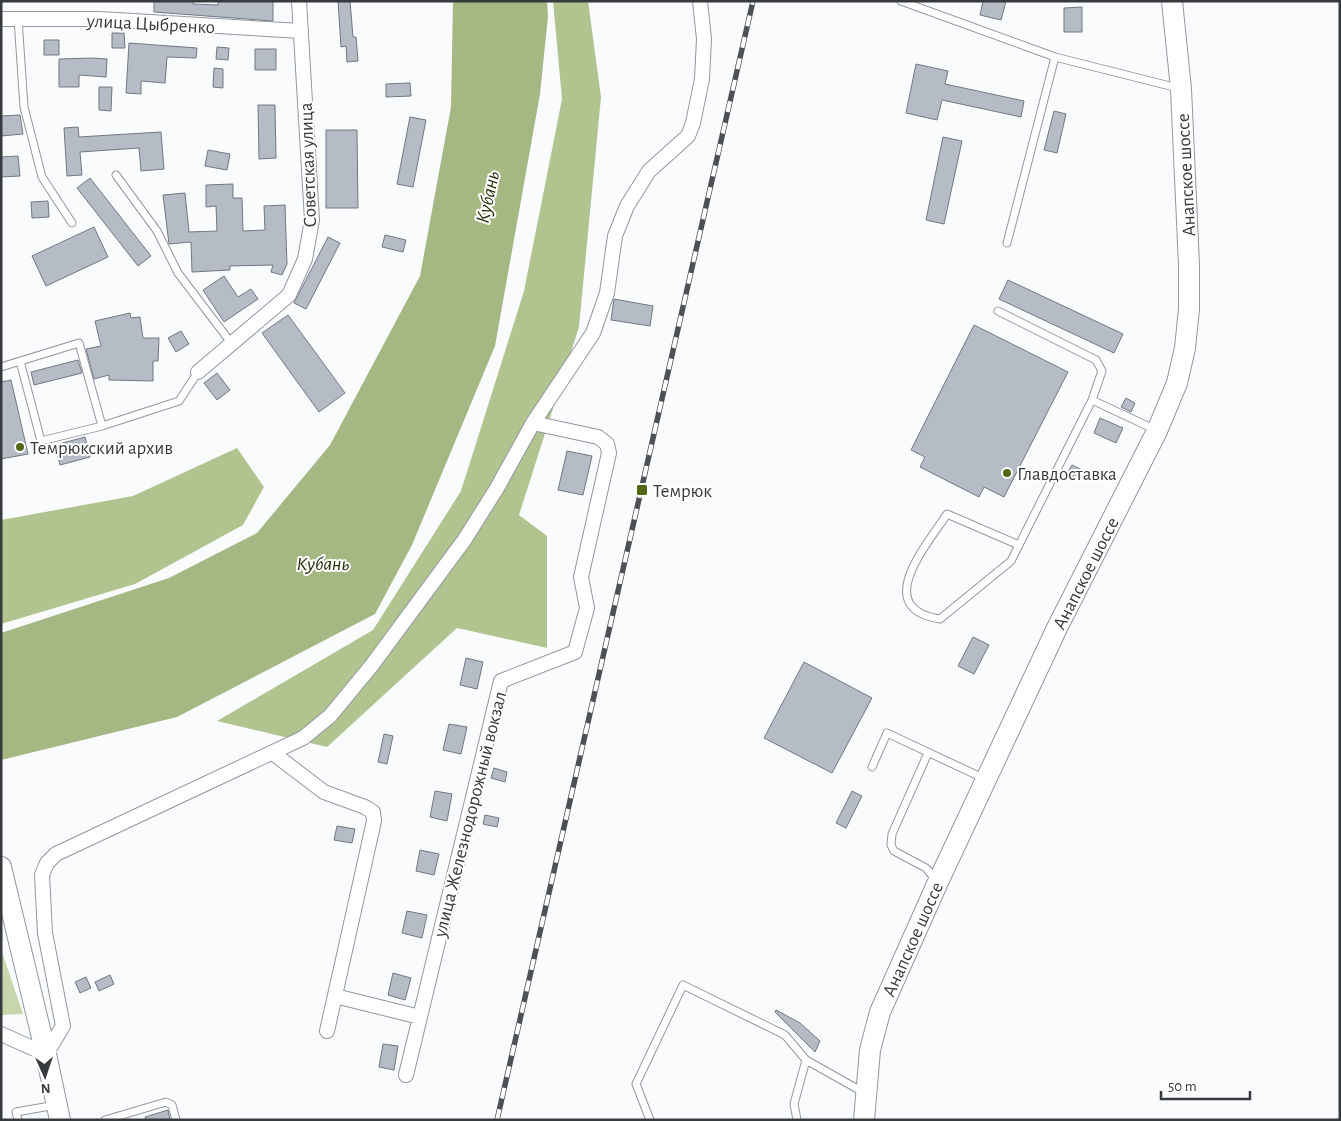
<svg xmlns="http://www.w3.org/2000/svg" width="1341" height="1121" font-family="'Alegreya Sans',sans-serif">
	<rect width="100%" height="100%" fill="#fafbfd"/>
	<path fill="#c8d6ae" d="M1,949L23,1014L1,1015Z"/>
	<path fill="#b1c38f" d="M553,1H588L601,97L579,327L519,515L547,536V648L457,628L327,747L217,721L373,630L461,491L524,291L562,99Z
		M237,448L264,487L243,525L135,584L1,624V520L133,496Z"/>
	<path fill="#a5b783" d="M453,1H547L548,16L540,94L495,346L412,545L375,614L177,717L1,760V633L169,578L257,533L330,445L420,276L451,107Z"/>
	<path fill="#b5bcc5" stroke="#727881" d="M154,1H193V4L218,5V1H273V21L154,12Z
		M338,1H350L353,37H356L358,61L347,62L346,46L341,47Z
		M983,1H1006L1001,20L980,15Z
		M1082,7V32H1064V8Z
		M112,33H124L125,48H112Z
		M44,40H59V55H44Z
		M129,43L197,48L196,58L167,57L165,83L141,81V94L126,93Z
		M217,47L229,48L228,60L216,59Z
		M255,49H276V70H255Z
		M92,58L107,59L106,77L79,75V87H59V59Z
		M916,64L948,71L945,84L1024,101L1021,117L942,100L937,120L906,113Z
		M214,68L223,69V88L213,87Z
		M410,83L411,96L386,97V84Z
		M99,87H112L111,111L99,110Z
		M258,105H275L276,158L259,159Z
		M1054,111L1066,114L1057,153L1044,150Z
		M20,115L23,134L1,136V116Z
		M410,117L426,120L413,187L397,184Z
		M78,127L79,137L161,132L164,169L141,171L139,148L80,152L82,175L67,176L64,128Z
		M326,130H357L358,208H326Z
		M943,137L962,141L944,224L926,220Z
		M208,150L230,154L227,170L205,166Z
		M18,156L20,176L1,177V157Z
		M90,178L151,256L138,266L77,188Z
		M233,184V198H242L243,231L265,230L264,206L285,205L287,264L282,275L271,272L273,265L230,266V270L192,272L191,242L169,244L163,195L185,193L189,232L217,231L216,206L206,207V185Z
		M48,201L49,217L32,218L31,202Z
		M94,227L108,257L46,286L32,256Z
		M385,235L406,240L403,252L382,247Z
		M328,237L340,243L306,309L294,303Z
		M224,276L238,297L251,289L258,299L224,322L203,290Z
		M1008,280L1123,334L1114,353L999,299Z
		M614,299L653,306L650,326L611,320Z
		M130,313L131,318L140,317L143,338H159L158,361H153V381L109,380V375L94,379L86,349L101,346L95,321Z
		M288,315L345,393L319,412L262,333Z
		M974,325L1068,372L1004,497L984,487L979,497L920,467L925,457L911,450Z
		M181,331L189,344L176,352L168,338Z
		M78,360L82,373L34,385L31,372Z
		M217,373L230,390L217,400L204,383Z
		M11,380L28,454L1,459V382Z
		M1126,398L1135,403L1131,412L1121,407Z
		M1100,418L1123,428L1116,443L1094,433Z
		M85,437L90,457L60,465L55,445Z
		M567,451L592,456L583,495L558,490Z
		M1072,465L1082,470L1077,479L1067,474Z
		M973,637L989,645L974,674L958,666Z
		M466,658L483,662L477,689L460,685Z
		M804,662L872,698L832,773L764,738Z
		M449,724L467,727L461,754L443,750Z
		M384,734L393,736L387,764L378,762Z
		M494,768L507,772L505,782L491,778Z
		M435,791L452,794L447,821L430,817Z
		M852,791L862,796L846,828L836,823Z
		M485,815L499,818L497,827L483,824Z
		M337,826L355,829L352,843L334,840Z
		M420,850L439,854L434,875L416,871Z
		M407,911L427,915L422,938L402,933Z
		M393,973L411,978L405,1000L388,995Z
		M110,975L114,984L99,991L95,982Z
		M86,977L91,988L80,993L75,982Z
		M776,1010L800,1023L820,1041L815,1052L775,1012Z
		M383,1044L398,1046L394,1070L379,1067Z
		M168,1110L170,1120H146L145,1117Z"/>
	<g fill="none" stroke-linecap="round" stroke-linejoin="round">
		<g stroke="#9298a1" stroke-width="9">
			<path id="lane" d="M901,1L1055,57L1178,88
				M18,19L24,107L42,177L72,223
				M116,175L157,231L178,273L232,344
				M1007,243L1055,57
				M998,311L1096,360L1102,371L1092,400L1156,430
				M20,361L41,441L102,426L179,401L198,372
				M1,367L79,343L102,426
				M1019,545L947,514C927,545 871,608 940,619L1011,561L1019,545L1092,400
				M928,753L892,834L891,845L894,851L926,868L936,880
				M872,767L887,733L985,779
				M18,1120L16,1112L56,1105
				M105,1120L166,1102L172,1105L176,1120
				M650,1120L636,1084L683,985L785,1035L806,1060L863,1092
				M797,1120L794,1104L806,1060"/>
		</g>
		<g stroke="#9298a1" stroke-width="16">
			<path id="street" d="M1,19H99L301,31
				M198,372L289,295L305,259L312,220L299,1
				M274,754L324,792L365,807L373,812L374,821L327,1031
				M335,996L420,1017
				M1,1034L46,1054L63,1026L45,933L42,875L47,863L56,854L303,738L330,716L372,665L465,539L497,488L533,423L593,333L607,293L615,236L627,206L649,171L688,136L693,123L702,79L704,39L700,1
				M406,1075L501,681L575,652L587,608L581,577L609,453L607,444L598,437L533,423"/>
		</g>
		<g stroke="#9298a1" stroke-width="22">
			<path id="secondary" d="M1,867L46,1054L60,1120
				M864,1120L870,1050L880,1012L938,882L1057,628L1157,431L1177,383L1185,348L1189,309V265L1181,89L1172,1"/>
		</g>
		<use href="#lane" stroke="#fff" stroke-width="7"/>
		<use href="#street" stroke="#fff" stroke-width="14"/>
		<use href="#secondary" stroke="#fff" stroke-width="20"/>
		<g stroke="#4d5054" stroke-width="5.5">
			<path id="rail" d="M497,1120L753,1"/>
		</g>
		<use href="#rail" stroke="#fff" stroke-width="4" stroke-dasharray="11" stroke-linecap="butt"/>
	</g>
	<g fill="#516715" stroke="#fff" stroke-width="2">
		<circle cx="20" cy="447" r="5"/>
		<circle cx="1007" cy="473" r="5"/>
		<rect x="636" y="484" width="12" height="12" rx="2.5"/>
	</g>
	<g text-anchor="middle" stroke-width="4" stroke-linejoin="round" paint-order="stroke">
		<g font-size="19" fill="#373a3e" stroke="#fff">
			<text transform="translate(151 23) rotate(3)" y="7">улица Цыбренко</text>
			<text transform="translate(307 165) rotate(-92)" y="7">Советская улица</text>
			<text transform="translate(1185 175) rotate(-93)" y="7">Анапское шоссе</text>
			<text transform="translate(1085 573) rotate(-63)" y="7">Анапское шоссе</text>
			<text transform="translate(469 814) rotate(-76)" y="7">улица Железнодорожный вокзал</text>
			<text transform="translate(912 939) rotate(-66)" y="7">Анапское шоссе</text>
		</g>
		<g font-size="19" fill="#373a3e" stroke="#fff" text-anchor="start">
			<text x="30" y="454">Темрюкский архив</text>
			<text x="1017" y="480">Главдоставка</text>
			<text x="653" y="497">Темрюк</text>
		</g>
		<g font-size="20" font-style="italic" fill="#242f07" stroke="#fff">
			<text transform="translate(487 197) rotate(-78)" y="7">Кубань</text>
			<text x="323" y="570">Кубань</text>
		</g>
	</g>
	<rect width="1341" height="1121" fill="none" stroke="#373a3e" stroke-width="5"/>
	<g transform="translate(45 1076) rotate(177)" stroke="#ffffff" stroke-width="4" paint-order="stroke">
	<path d="M0-4L9 19L0 12L-9 19Z" fill="#373a3e"/>
	<text y="-8" font-size="14" font-weight="bold" text-anchor="middle" fill="#373a3e">N</text>
	</g>
	<path d="M1161 1091v8h89v-8" fill="none" stroke="#373a3e" stroke-width="2.5"/>
	<text x="1168" y="1091" font-size="15" fill="#373a3e" stroke="#ffffff" stroke-width="4" paint-order="stroke">50 m</text>
</svg>
